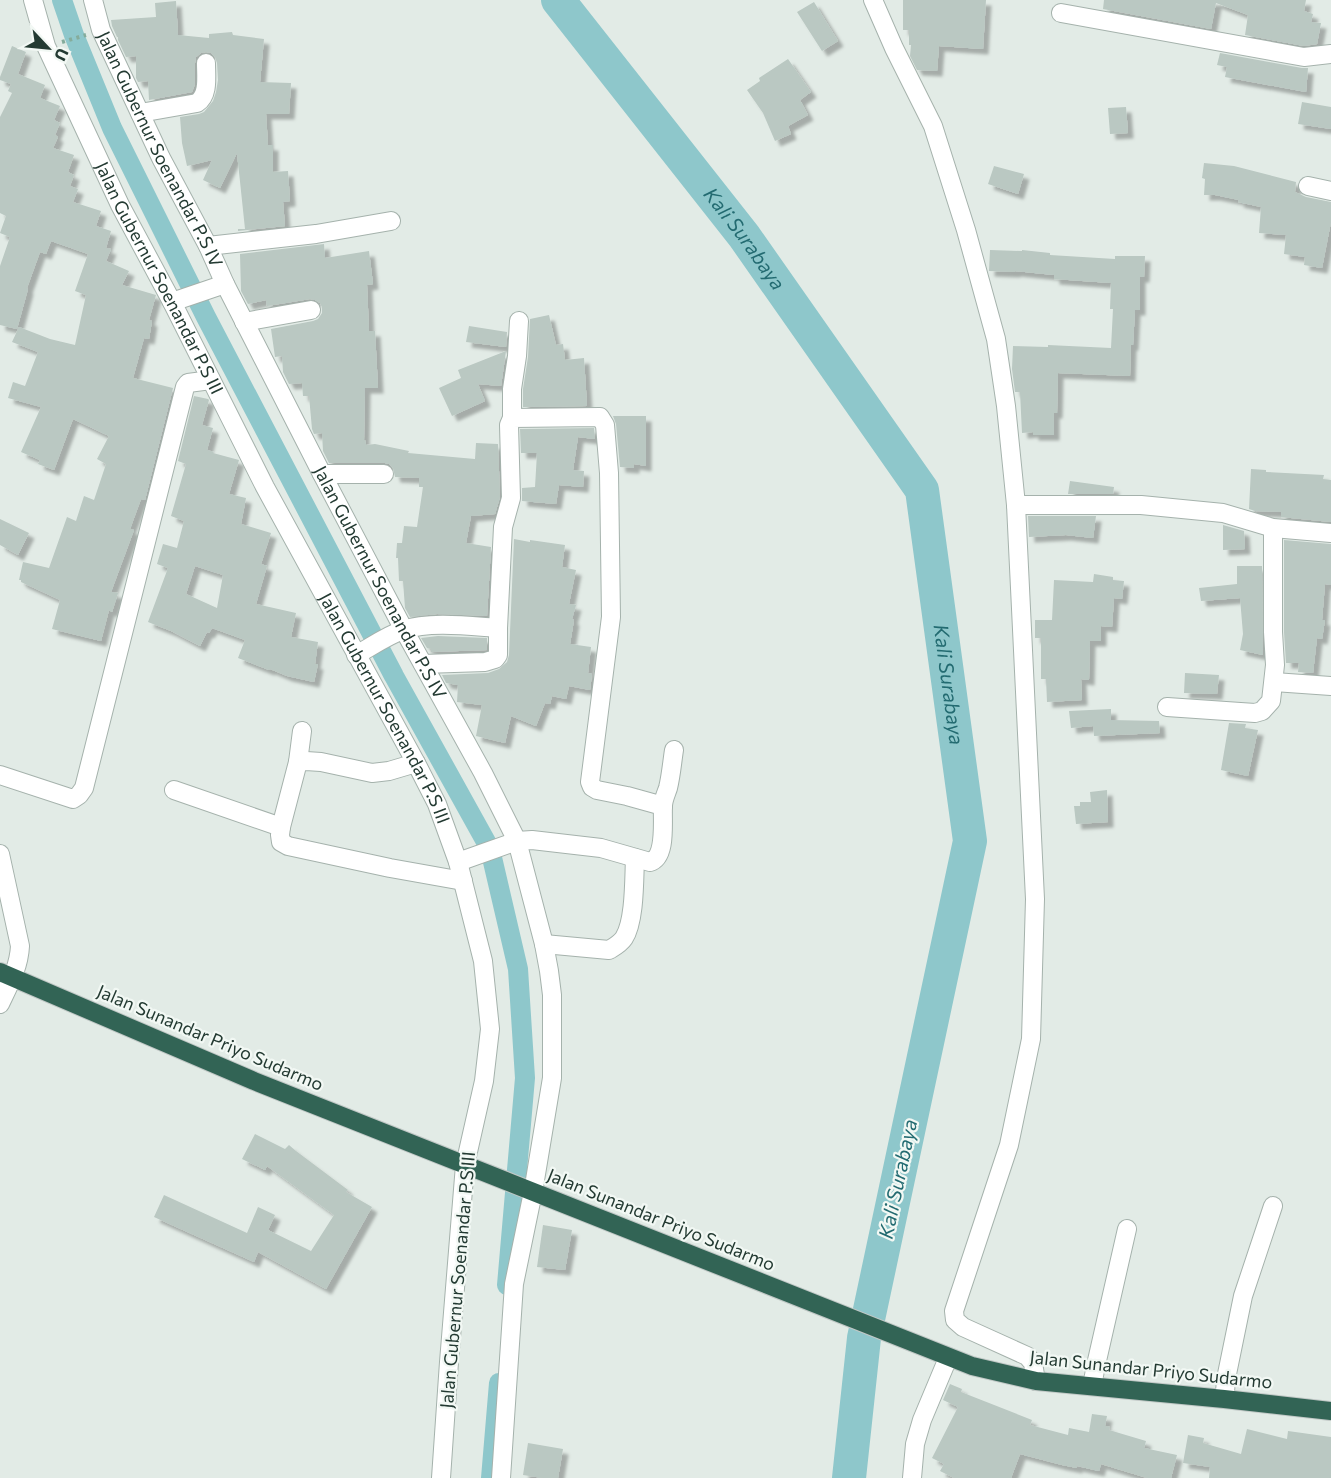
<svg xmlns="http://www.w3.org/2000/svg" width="1331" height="1478" font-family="Commissioner,sans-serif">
	<defs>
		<filter id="shadow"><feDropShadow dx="5.5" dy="5.5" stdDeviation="1.5" flood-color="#0004"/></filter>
	</defs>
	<rect width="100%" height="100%" fill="#e2ebe6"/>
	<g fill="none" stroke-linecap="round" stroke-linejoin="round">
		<path stroke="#8ec7cb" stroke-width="20" d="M62,0L74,35L112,128L206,317L394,676L490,849L518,969L525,1078L507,1285
			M491,1478L499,1383"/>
		<path stroke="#8ec7cb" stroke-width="34" id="s1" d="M558,0L744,236L922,490L970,841L864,1338L849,1478"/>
	</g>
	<path fill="#bac8c2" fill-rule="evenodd" filter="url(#shadow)" d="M903,0H986L983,49L939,46L937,71L917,70L910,56L911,45H909V30H903Z
		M1104,0H1306L1304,11L1313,14L1311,22L1321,23L1317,44L1304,46L1245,35L1248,15L1216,3L1211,29L1103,9Z
		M176,1L178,35L209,38V34L232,32L233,35L264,39L260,82L291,83L289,114H266L268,145H273V172L288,171L290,201L283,202L285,226L238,231V229H245L237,153L220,188L203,180L212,160L187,166L182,143L180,117L199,114L204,112L213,101L216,92L218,80L217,63L215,57L211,53L206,52L201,53L196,57L195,63V84L192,92L149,100L148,81L138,82L136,78V56L126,57L118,40V37H117L112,26L111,20L156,17L155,3Z
		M814,2L838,41L822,51L797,12Z
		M12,46L26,52L18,74L45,85L40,98L60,106L54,120L60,123L55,135L58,137L53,148L74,155L68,172L74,175L70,186L78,189L73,202L101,211L96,226L111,231L106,248L111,249L106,261L129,271L122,285L156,295L149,320L152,321L149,339L144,338L133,378L173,388L145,500L141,499L130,529L134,530L111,592L118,593L112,612L109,610L101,641L52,629L60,600L21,582V580H19L23,562L49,568L67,517L76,521L84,496L94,500L106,464L97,459L109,436L73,419L54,470L38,464L40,460L21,452L41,407L8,398L13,382L25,386L38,352L12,342L19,327L50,339L75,345L86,295L75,291L88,254L51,241L46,254L40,252L27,288L28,289L17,329L0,325V266L10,237L0,233L6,216L0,213V117L12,93L8,91L11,84L0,80V77Z
		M1220,53L1302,68H1308L1306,92L1225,77L1227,67L1217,65Z
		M788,59L811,92L800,100L808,115L788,126L791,134L775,141L763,113L747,90L760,81L759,78Z
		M1302,102L1331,107V129L1298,124Z
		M1126,107L1128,133L1110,134L1108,108Z
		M1204,163L1234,166L1296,182L1295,192L1306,197L1331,202V222L1322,268L1304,265L1305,257L1284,254L1286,235L1259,233L1261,207L1238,202L1239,200L1215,195H1204L1205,179L1202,178Z
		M994,166L1024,174L1018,194L988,184Z
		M324,244L325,258L369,251L373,284L367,285L369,331H375L378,388H365L364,440H365L366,445L375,444L409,451L408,453L475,459L476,443L498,444L500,497L495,514L471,516L466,543L491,547L487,616L437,614L410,617L405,608L403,581H399L398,558H396L397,543H402L404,526L417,527L423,487H419V478L395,477L393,468L389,464L385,463H329L323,451L322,433L314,434L312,429L309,396H303L302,383L289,384L283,372L282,356L275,357L271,329L313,321L318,319L322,313V307L320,303L315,300L310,299L267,306L266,300L248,304L241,291L240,254Z
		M990,250L1022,251V250L1050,253V255L1115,259V256H1145L1144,277H1140V310H1135L1133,345H1131L1130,376L1058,373L1057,413H1054V435H1033V432L1022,433L1020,392H1015L1012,369L1013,346L1048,347V345L1111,348L1113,309H1110L1111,283L1054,279V275L1015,271V272L989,271Z
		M549,315L556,345L563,344L565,360L584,358L587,406L523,407V389L528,357L530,319Z
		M469,326L507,332L506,347L466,342Z
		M506,351L501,386L478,384L485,401L452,416L439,388L461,378L458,370Z
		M194,396L208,399L209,400L202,425L213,428L207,450L214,452L213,453L239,460L229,494L246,498L241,524L271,533L261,564L267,566L256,604L296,613L291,637L318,642L315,664H318L314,682L287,676L270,669L269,670L238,658L245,640L212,628L209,633L207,632L200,646L171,631L148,622L168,568L157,564L163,544L177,548L184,521L171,516L186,464L178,461ZM195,566L223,575L217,608L186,594Z
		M613,416H646V466L634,464V468L620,467L616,424Z
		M594,428L595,439L578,437L573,470L584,471L583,487L559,485L556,504L522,501V488L535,487L537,453H521L520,429Z
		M1251,469L1266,470V472L1324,475L1323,479L1331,480V522L1281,517V512L1255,511L1249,509Z
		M1070,481L1114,487L1113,494H1068Z
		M1028,516H1096L1093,538L1066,535L1029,537Z
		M0,519L29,533L18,555L0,545Z
		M1223,525L1244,531L1245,549L1223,550Z
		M514,539L530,542V540L565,545L562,567L576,570L569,604L576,605L572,619L574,620L570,644L591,647L588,673L592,674L590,690L569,686L566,699L552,696L550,704L545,703L536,726L511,716L505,743L476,736L482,705L457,702L458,685L446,683L442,675L488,673L499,669L507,662L509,655Z
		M1284,540L1331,544V585L1325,584L1322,620H1325L1322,639L1317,638L1313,673L1298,672L1299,663H1286L1284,632Z
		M1237,566H1262L1263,655L1240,650L1243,634L1240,598L1201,601L1199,588L1237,584Z
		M1094,574L1113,577V580L1124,581L1122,599L1114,598L1112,627L1101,626V641H1090L1089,680L1081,679L1082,700L1047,702L1046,679H1041V638H1035V620H1052L1054,580L1093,582Z
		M438,636L487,638V650L431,652V649L427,648L421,638Z
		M1185,673L1219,675L1217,694L1184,693Z
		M1111,709V720L1159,721L1160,733L1094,736L1093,726L1071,728L1069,711Z
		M1229,723L1246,724L1245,728L1258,730L1248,776L1221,770Z
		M1107,790L1108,822L1076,824L1074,806H1080V802H1091L1090,792Z
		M255,1134L285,1149L289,1145L296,1151L348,1190L346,1192L372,1207L326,1289L258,1252L254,1262L154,1217L164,1195L247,1233L258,1207L275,1215L268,1230L311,1251L334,1215L267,1166L265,1170L242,1159Z
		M543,1225L572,1230L565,1270L537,1267Z
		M950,1384L962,1389L961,1392L1032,1420L1030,1425L1068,1435L1069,1428L1089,1432L1092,1414L1107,1416L1105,1426L1110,1427L1109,1430L1146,1441L1144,1448L1177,1455L1171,1478H1147L1101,1464L1099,1471L1077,1466V1468L1062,1465L1020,1454L1011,1478H954L940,1471L944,1464L932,1458L958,1407L943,1400Z
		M1247,1429L1287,1439L1288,1431L1331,1437V1478H1209L1210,1467L1183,1463L1188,1435L1204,1438L1203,1443L1241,1454Z
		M528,1443L563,1449L558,1478H543L523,1475Z"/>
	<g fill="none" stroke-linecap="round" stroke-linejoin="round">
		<g stroke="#a5b2ac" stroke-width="20">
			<g id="minor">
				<path id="s2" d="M33,0L46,46L120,205L172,302L265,487L416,763L437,804L458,862L483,961L490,1029L484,1081L465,1165L449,1362L441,1478"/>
				<path id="s3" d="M93,0L101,30L161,158L208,246L225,284L322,474L404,630L483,773L517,841L544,944L549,971L552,995V1078L533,1192L514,1284L501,1478"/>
				<path d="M873,0L894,48L933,126L966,230L996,339L1006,406L1016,505L1035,899L1031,1039L1009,1145L954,1311L955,1320L963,1327L1027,1356L1033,1363L1036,1381"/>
				<path d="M1061,13L1304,57L1331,54"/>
				<path d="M140,113L197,103C209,95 206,77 206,63"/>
				<path d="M1308,186L1331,191"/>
				<path d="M208,246L316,234L391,221"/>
				<path d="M172,302L225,284"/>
				<path d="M244,322L311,310"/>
				<path d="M512,418V389L517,356L519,321"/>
				<path d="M322,474H384"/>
				<path d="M1016,505H1141L1223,513L1273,528L1331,533"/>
				<path d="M356,655C371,647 386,636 403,630C430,621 469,626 498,628"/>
				<path d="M423,664L485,662L495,659L498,655V628L503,527L511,498L509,425L512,418L600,417L605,425L609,473L611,617L590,782L592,787L597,790L627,796L663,806"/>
				<path d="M1274,682L1331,686"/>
				<path d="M1167,707L1255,713L1262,711L1271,701L1275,665L1273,632V528"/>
				<path d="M298,762L302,731"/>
				<path d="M416,763L389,771L372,773L321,762L306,761L298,762L281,827L280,835L281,842L288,846L390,868L463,881"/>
				<path d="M0,775L73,799L79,795L84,788L185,387L188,383L211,380"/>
				<path d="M174,790L281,827"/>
				<path d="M0,854L20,946C19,967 9,985 0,1004"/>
				<path d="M458,862L517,841L532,840L601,848L650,862C667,857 662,821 663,806C663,800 666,794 668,788C671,776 672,763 674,750"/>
				<path d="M544,944L609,950C614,947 620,944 624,938C635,921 634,879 635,858"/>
				<path d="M1092,1386L1096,1365L1127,1229"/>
				<path d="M1224,1399L1227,1374L1243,1296L1273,1206"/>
				<path d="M912,1478L915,1444L922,1420L948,1358"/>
			</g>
		</g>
		<g stroke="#c1c8c6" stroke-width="20">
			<path id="highway" d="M0,972L254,1081L972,1366L1036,1381L1224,1399L1331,1411"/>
		</g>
		<path stroke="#85ac9c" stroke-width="4" stroke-dasharray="3 4.5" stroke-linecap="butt" d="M62,42L86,35"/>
		<use href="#minor" stroke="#fff" stroke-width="18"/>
		<use href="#highway" stroke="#326455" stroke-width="18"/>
	</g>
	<g text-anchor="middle" stroke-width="4.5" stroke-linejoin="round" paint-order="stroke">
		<g font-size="18" fill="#233a32" stroke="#f2f8f4">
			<text dy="6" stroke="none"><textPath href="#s3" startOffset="164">Jalan Gubernur Soenandar P.S IV</textPath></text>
			<text dy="6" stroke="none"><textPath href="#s2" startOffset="306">Jalan Gubernur Soenandar P.S III</textPath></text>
			<text dy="6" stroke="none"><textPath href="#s3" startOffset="650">Jalan Gubernur Soenandar P.S IV</textPath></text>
			<text dy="6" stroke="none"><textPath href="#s2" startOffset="792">Jalan Gubernur Soenandar P.S III</textPath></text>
			<text transform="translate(210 1038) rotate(23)" y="6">Jalan Sunandar Priyo Sudarmo</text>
			<text transform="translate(661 1220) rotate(22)" y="6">Jalan Sunandar Priyo Sudarmo</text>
			<text transform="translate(458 1280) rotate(-85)" y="6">Jalan Gubernur Soenandar P.S III</text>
			<text transform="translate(1151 1370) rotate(6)" y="6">Jalan Sunandar Priyo Sudarmo</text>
		</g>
		<g font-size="20" font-style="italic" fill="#236b71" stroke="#f2f8f4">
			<text dy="7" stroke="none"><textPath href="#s1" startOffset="303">Kali Surabaya</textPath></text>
			<text dy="7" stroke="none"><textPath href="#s1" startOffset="807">Kali Surabaya</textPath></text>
			<text transform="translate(898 1179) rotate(-78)" y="7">Kali Surabaya</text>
		</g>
	</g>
	<g transform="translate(48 48) rotate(116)" stroke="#f2f8f4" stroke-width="4.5" paint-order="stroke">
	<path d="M0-4.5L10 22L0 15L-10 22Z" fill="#233a32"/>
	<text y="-9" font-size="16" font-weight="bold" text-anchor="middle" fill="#233a32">U</text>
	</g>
</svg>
